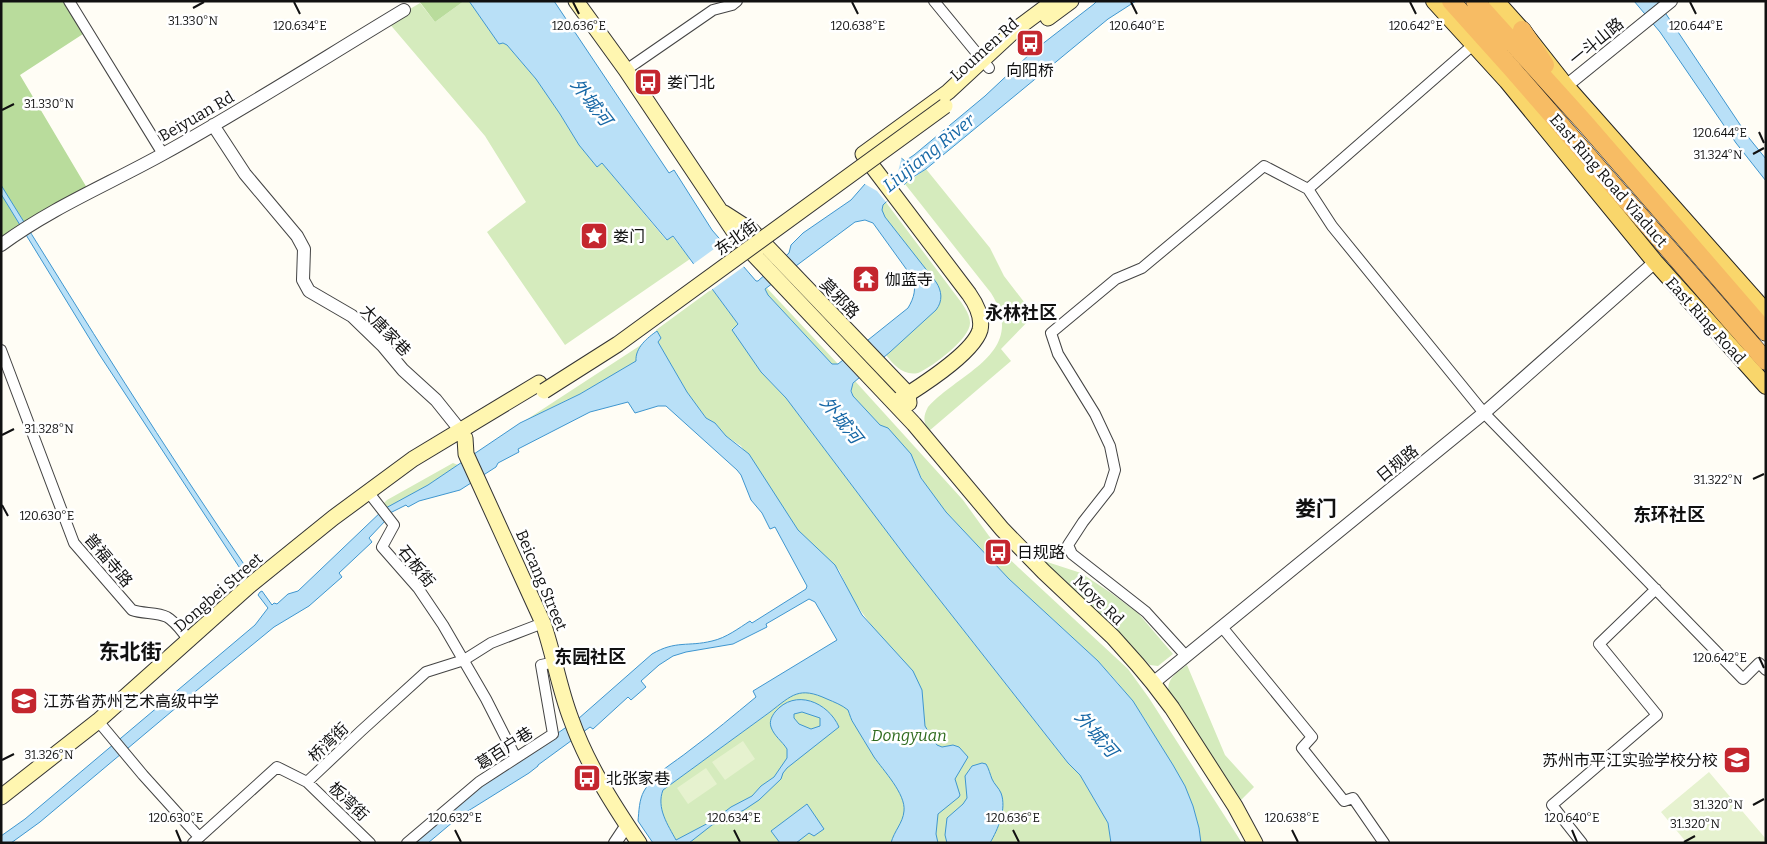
<svg xmlns="http://www.w3.org/2000/svg" width="1767" height="844" font-family="Bitter,'Noto Sans SC',serif">
	<rect width="100%" height="100%" fill="#fffdf5"/>
	<path fill="#d5ebbd" d="M464,1H469L499,44L503,43L507,45L536,79L560,114L579,145L597,167L602,163L666,240L672,236L690,259L565,345L487,232L526,202L485,136L388,22L420,3L435,22Z
		M926,169L990,248L1004,276L1034,315L1001,349L1011,361L929,431C923,423 923,416 928,407C959,372 1029,353 991,293L905,184Z
		M885,201L961,302C965,308 970,315 970,323C970,339 932,367 918,373C903,376 894,365 886,355L939,287L885,217L881,210Z
		M766,287L838,364H832L768,295L766,291Z
		M712,289L739,325L732,329L761,372L786,398L906,557L1068,763L1080,775L1108,823L1111,843H676C669,826 655,809 663,790L770,712L871,625L853,600L839,570L798,530L741,446L726,436L715,423L706,418L687,392L658,342L661,338L656,330Z
		M644,343L637,353V361L580,394L526,420Z
		M855,381L963,500L989,536L1005,555L1128,669L1149,698L1242,843H1201L1199,828L1193,806L1185,786L1142,715L1118,683L1098,661L1009,579L946,512L930,492L921,477L915,463L888,429L880,425L853,396L851,388Z
		M453,463L458,465L428,485L385,509L383,504L387,500Z
		M1041,560L1081,573L1111,593L1138,613L1173,654L1158,666L1150,665Z
		M1187,665L1225,755L1254,787L1240,801L1169,693C1165,679 1178,672 1187,665Z"/>
	<path fill="#b9dc9c" d="M1,1H63L83,34L20,75L87,188L1,238Z
		M419,1H464L435,22Z"/>
	<path fill="#e6f2cf" d="M743,741L755,759L725,780L712,762Z
		M706,768L717,784L688,804L677,788Z
		M1709,772L1766,839V843H1687L1661,812Z"/>
	<path fill="#b9e0f7" stroke="#3f96cf" fill-rule="evenodd" d="M469,1H554L669,173L674,170L712,230L756,281H758L789,253L791,245L803,233L851,200L865,184L900,157L905,161L914,155L985,96L1032,52L1094,4L1097,1H1136L1108,19L926,169L910,179L883,205L882,210L885,217L936,282C942,291 943,301 936,310L890,352L853,383L851,391L853,396L880,425L888,428L911,454L921,478L946,512L1009,579L1098,661L1133,701L1173,765L1185,786L1193,806L1199,828L1201,843H1111L1108,823L1080,775L1068,763L906,557L786,398L761,372L732,330L738,324L673,236L667,240L602,163L597,167L579,145L560,114L536,79L507,45L503,43L499,44ZM865,220L873,223L912,277C917,288 914,298 908,308L838,364H832L768,295L765,289L855,222Z
		M1634,1H1657L1666,14L1749,138L1766,159V181L1736,143L1660,32Z
		M1,185C83,317 165,450 254,579L249,582L99,354L1,194Z
		M657,331L661,338L658,342L687,392L706,418L715,423L726,436L749,454L798,530L835,565L862,615L913,671L922,690L925,726L934,741L937,745L942,747L953,745L959,747L968,757L955,779L960,795L959,797L938,814L936,834L938,843H891C894,831 903,823 904,811C906,794 883,770 874,757C867,746 861,735 854,724C851,720 850,715 848,710C842,705 834,702 827,699C799,686 792,695 770,712L663,790C656,808 668,825 676,840L714,820L731,807L752,796L761,786L774,777L787,758V749C782,741 774,736 771,727C769,721 772,716 775,712C795,688 828,702 839,727L787,768L783,773L781,779L759,800L744,810L712,825L689,843H653L638,821C639,811 639,800 644,791C654,773 674,763 690,750C713,733 734,715 756,697L753,691L837,640L815,602L809,599L766,624L767,627L733,644L686,652L673,656L659,665L641,681L646,687L631,700L628,697L593,729L590,727L538,765V766L529,773L460,816L428,843H415L476,790L578,719L652,654C676,640 688,647 712,641C726,638 739,628 750,621L752,623L806,589L807,586L775,527L770,529L762,513L751,500L741,475L737,470L666,406H658L635,413L628,402L590,412L518,449L519,452L498,463L496,467L460,490L419,501L408,507L406,505L388,514L386,520L369,538L372,542L339,573L342,577L309,606L274,627L196,691L40,822L11,843H1V836L25,819L255,625L268,608L258,595L260,592L262,591L272,605L274,603L277,604L288,594L298,591L384,509L428,485L520,423L580,394L636,361C635,348 647,338 657,331ZM802,712L820,718V726L811,729L799,724L794,718V714Z
		M982,763L986,764C989,769 990,774 992,779C994,784 999,788 1001,793C1007,809 998,829 990,843H947L945,835L947,818L963,804L967,798L965,776L972,766Z
		M807,804L824,829L814,836L809,833L796,843H780L771,831Z"/>
	<path fill="#fffdf5" d="M898,155L902,156L898,172L905,186L886,202L877,191L863,183Z
		M725,241L746,265L710,291L692,265Z"/>
	<g fill="none" stroke-linecap="round" stroke-linejoin="round">
		<g stroke="#444" stroke-width="12">
			<path id="minor" d="M69,1L163,154
				M934,1L989,68
				M1473,45L1308,189L1332,226L1484,413L1743,679L1759,663L1766,670
				M626,70L713,10L732,5L737,1
				M1,350L74,543L132,610C143,614 157,612 167,617C176,622 182,632 189,640
				M369,493L394,525L382,547L418,588L443,625L486,699L516,758
				M1222,627L1312,737L1302,748L1344,801L1353,798L1384,843
				M1186,656L1146,612L1072,554L1068,545L1083,522L1109,489L1115,470L1110,446L1095,414L1058,354L1051,333L1116,279L1142,268L1264,166L1308,189
				M98,721L143,775L199,837
				M307,782L370,843
				M193,843L277,767L307,782L361,731L426,672L464,660L491,643L543,623
				M407,843L479,782L553,734L541,665L555,662
				M1582,843L1552,805L1657,715L1599,644L1656,589"/>
		</g>
		<g stroke="#444" stroke-width="14">
			<path id="tertiary" d="M1566,86L1671,1
				M213,125L245,174L297,236L304,249L303,280L309,291L352,316L383,346L403,370L436,400L460,430L465,438
				M1,245C51,208 109,184 163,154C245,109 324,58 404,10
				M1153,683L1484,413L1655,262
				M615,843L627,825"/>
		</g>
		<g stroke="#333" stroke-width="17">
			<path id="secondary" d="M576,1L626,70L739,239L914,424L1002,529L1044,572L1113,637L1138,665L1153,683L1172,708L1235,806L1255,843
				M1048,18L1071,1
				M724,213L752,231L908,394L909,403
				M894,403C915,390 973,354 980,330C983,317 976,304 969,294L863,154L948,92L1015,30L1054,1
				M465,438L466,454L543,623C554,655 559,688 571,719C587,764 612,803 639,843
				M1,797L98,721L249,586L333,518L413,459L539,383"/>
		</g>
		<g stroke="#222" stroke-width="18">
			<path id="primary" d="M1434,1L1507,81L1655,262L1766,386
				M1496,1L1522,30L1566,86L1766,312"/>
		</g>
		<g stroke="#222" stroke-width="19">
			<path id="trunk" d="M1451,1L1512,69L1766,361
				M1475,1L1585,123L1766,332
				M1522,30L1545,65"/>
		</g>
		<use href="#minor" stroke="#fff" stroke-width="10"/>
		<use href="#tertiary" stroke="#fff" stroke-width="12"/>
		<use href="#secondary" stroke="#fff6b0" stroke-width="15"/>
		<use href="#primary" stroke="#f9d66b" stroke-width="16"/>
		<use href="#trunk" stroke="#f7bc64" stroke-width="18"/>
		<g stroke="#333" stroke-width="17" stroke-linecap="butt">
			<path id="secondary-bridge" d="M544,391L618,344L945,106"/>
		</g>
		<use href="#secondary-bridge" stroke="#fff6b0" stroke-width="15"/>
	</g>
	<path fill="none" stroke="#111" stroke-width="2" d="M294,2L300,14M573,2L579,14M852,2L858,14M1131,2L1137,14M1410,2L1416,14M1690,2L1696,14M193,8L204,2M2,110L14,104M1759,132L1764,143M1753,154L1764,148M2,435L14,429M1753,479L1764,474M2,505L8,516M1759,657L1764,668M2,760L14,754M1753,805L1764,799M176,830L181,842M455,830L461,842M734,830L740,842M1013,830L1019,842M1292,830L1298,842M1572,830L1577,842M1684,842L1695,836"/>
	<defs>
		<g id="bus-square" transform="scale(1.4375)"><rect x="-9" y="-9" width="18" height="18" rx="4" fill="#c4262e" stroke="#fff"/><path d="M-5-6H5V4H4V6H2V4H-2V6H-4V4H-5ZM-3.5-4V0h7V-4ZM-3.5 1.2v1.5H-2V1.2ZM2 1.2v1.5H3.5V1.2Z" fill="#fff"/></g>
		<g id="sight-square" transform="scale(1.4375)"><rect x="-9" y="-9" width="18" height="18" rx="4" fill="#c4262e" stroke="#fff"/><path d="M0-6L1.8-2.2L6-1.7L2.9 1.2L3.7 5.4L0 3.3L-3.7 5.4L-2.9 1.2L-6-1.7L-1.8-2.2Z" fill="#fff"/></g>
		<g id="temple-square" transform="scale(1.4375)"><rect x="-9" y="-9" width="18" height="18" rx="4" fill="#c4262e" stroke="#fff"/><path d="M0-6L5-2H3V0L6.5 2.5H4V6H1.5V3h-3V6H-4V2.5H-6.5L-3 0V-2H-5Z" fill="#fff"/></g>
		<g id="school-square" transform="scale(1.4375)"><rect x="-9" y="-9" width="18" height="18" rx="4" fill="#c4262e" stroke="#fff"/><path d="M0-5L7-2L0 1L-7-2ZM-4 1L0 2.5L4 1V4Q0 6-4 4Z" fill="#fff"/></g>
	</defs>
	<g fill-rule="evenodd">
		<use href="#bus-square" x="1030" y="43"/>
		<use href="#bus-square" x="648" y="82"/>
		<use href="#sight-square" x="594" y="236"/>
		<use href="#temple-square" x="866" y="279"/>
		<use href="#bus-square" x="998" y="552"/>
		<use href="#school-square" x="24" y="701"/>
		<use href="#school-square" x="1737" y="760"/>
		<use href="#bus-square" x="587" y="778"/>
	</g>
	<g text-anchor="middle" stroke-width="5" stroke-linejoin="round" paint-order="stroke">
		<g font-size="16" fill="#111" stroke="#fff">
			<text transform="translate(1596 41) rotate(-39)" y="6">一斗山路</text>
			<text transform="translate(984 49) rotate(-42)" y="6">Loumen Rd</text>
			<text transform="translate(196 116) rotate(-30)" y="6">Beiyuan Rd</text>
			<text transform="translate(1609 180) rotate(49)" y="6">East Ring Road Viaduct</text>
			<text transform="translate(736 237) rotate(-36)" y="6">东北街</text>
			<text transform="translate(840 298) rotate(46)" y="6">莫邪路</text>
			<text transform="translate(1706 320) rotate(48)" y="6">East Ring Road</text>
			<text transform="translate(386 330) rotate(46)" y="6">大唐家巷</text>
			<text transform="translate(1397 463) rotate(-39)" y="6">日规路</text>
			<text transform="translate(109 560) rotate(50)" y="6">普福寺路</text>
			<text transform="translate(417 566) rotate(51)" y="6">石板街</text>
			<text transform="translate(542 580) rotate(67)" y="6">Beicang Street</text>
			<text transform="translate(218 592) rotate(-41)" y="6">Dongbei Street</text>
			<text transform="translate(1099 600) rotate(44)" y="6">Moye Rd</text>
			<text transform="translate(328 742) rotate(-44)" y="6">桥湾街</text>
			<text transform="translate(504 748) rotate(-33)" y="6">葛百户巷</text>
			<text transform="translate(349 801) rotate(44)" y="6">板湾街</text>
		</g>
		<g font-size="16" fill="#111" stroke="#fff" text-anchor="start">
			<text x="1030" y="76" text-anchor="middle">向阳桥</text>
			<text x="667" y="88">娄门北</text>
			<text x="613" y="242">娄门</text>
			<text x="885" y="285">伽蓝寺</text>
			<text x="1017" y="558">日规路</text>
			<text x="43" y="707">江苏省苏州艺术高级中学</text>
			<text x="1718" y="766" text-anchor="end">苏州市平江实验学校分校</text>
			<text x="606" y="784">北张家巷</text>
		</g>
		<g font-size="16" font-style="italic" fill="#2f6b1f" stroke="#fff">
			<text x="909" y="741">Dongyuan</text>
		</g>
		<g font-size="18" font-style="italic" fill="#1768a6" stroke="#fff">
			<text transform="translate(591 102) rotate(52)" y="6">外城河</text>
			<text transform="translate(929 153) rotate(-39)" y="6">Liujiang River</text>
			<text transform="translate(841 420) rotate(51)" y="6">外城河</text>
			<text transform="translate(1096 734) rotate(49)" y="6">外城河</text>
		</g>
		<g font-size="18" font-weight="bold" fill="#111" stroke="#fff">
			<text x="1021" y="319">永林社区</text>
			<text x="1669" y="521">东环社区</text>
			<text x="590" y="663">东园社区</text>
		</g>
		<g font-size="21" font-weight="bold" fill="#111" stroke="#fff">
			<text x="1316" y="516">娄门</text>
			<text x="130" y="659">东北街</text>
		</g>
	</g>
	<g font-size="12" text-anchor="middle" fill="#111" stroke="#fff" stroke-width="5" stroke-linejoin="round" paint-order="stroke">
		<text x="193" y="25">31.330°N</text>
		<text x="579" y="30">120.636°E</text>
		<text x="858" y="30">120.638°E</text>
		<text x="1137" y="30">120.640°E</text>
		<text x="1696" y="30">120.644°E</text>
		<text x="300" y="30">120.634°E</text>
		<text x="1416" y="30">120.642°E</text>
		<text x="49" y="108">31.330°N</text>
		<text x="1720" y="137">120.644°E</text>
		<text x="1718" y="159">31.324°N</text>
		<text x="49" y="433">31.328°N</text>
		<text x="1718" y="484">31.322°N</text>
		<text x="47" y="520">120.630°E</text>
		<text x="1720" y="662">120.642°E</text>
		<text x="49" y="759">31.326°N</text>
		<text x="1718" y="809">31.320°N</text>
		<text x="176" y="822">120.630°E</text>
		<text x="455" y="822">120.632°E</text>
		<text x="734" y="822">120.634°E</text>
		<text x="1013" y="822">120.636°E</text>
		<text x="1292" y="822">120.638°E</text>
		<text x="1572" y="822">120.640°E</text>
		<text x="1695" y="828">31.320°N</text>
	</g>
	<rect width="1767" height="844" fill="none" stroke="#111111" stroke-width="5"/>
</svg>
